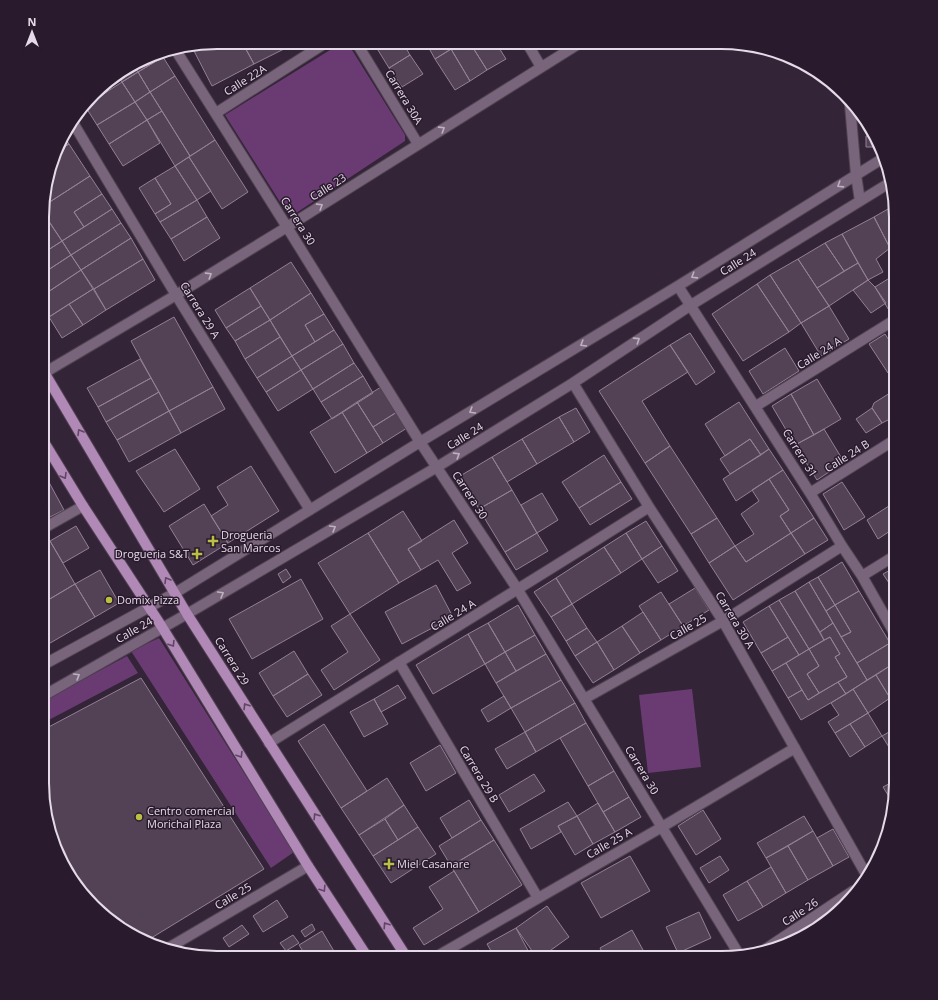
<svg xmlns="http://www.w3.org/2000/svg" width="938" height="1000" font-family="'Open Sans',sans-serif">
	<rect width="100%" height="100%" fill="#342437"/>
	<path fill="#6a3b73" d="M343,42H347L405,135V141L293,215L287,213L225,115Z
		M159,638L294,852L271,868L131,651Z
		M127,656L138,673L43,723V701Z
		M692,689L701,767L648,773L639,695Z"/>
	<path fill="#534256" stroke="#937f96" d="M217,42H242L254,64L212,86L193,49L202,44Z
		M242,42H286L288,47L254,64Z
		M373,42L403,43L410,55L389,68Z
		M425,43H441L430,50Z
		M441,43H456L458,45L435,59L430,50Z
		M461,43H470L487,70L470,81L451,49Z
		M470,43H496L506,59L487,70Z
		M202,44L193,49L192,46Z
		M451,49L470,81L455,90L435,59Z
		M160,52L163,57L138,72L134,67Z
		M410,55L423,74L402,87L389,68Z
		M163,57L175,76L150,92L138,72Z
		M134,67L138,72L122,82L118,76Z
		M138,72L150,92L135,102L122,82Z
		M175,76L215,140L190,156L150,92Z
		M122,82L135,102L97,125L85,106Z
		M150,92L162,111L147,120L135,102Z
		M135,102L147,120L109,144L97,125Z
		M162,111L190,156L175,166L147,120Z
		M147,120L160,143L123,166L109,144Z
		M63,135L69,144L57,151Z
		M866,136H874L880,147H866Z
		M215,140L248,192L222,209L189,157Z
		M69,144L90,176L45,205V183L57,151Z
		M189,157L211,191L197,200L175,166Z
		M175,166L197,200L160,222L155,214L171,204L155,178Z
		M90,176L102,194L74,212L84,227L62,241L45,215V205Z
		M155,178L171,204L155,214L139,188Z
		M102,194L112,209L84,227L74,212Z
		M197,200L207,217L171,239L160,222Z
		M895,205L896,245L890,248L874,217Z
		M112,209L121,223L71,255L62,241Z
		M45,215L49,222L45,225Z
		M207,217L220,238L184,261L171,239Z
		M874,217L890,248L876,259L883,272L868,280L842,234Z
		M49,222L62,241L45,252V225Z
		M121,223L131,238L81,270L71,255Z
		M842,234L858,263L844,271L825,243Z
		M131,238L143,259L94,289L81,270Z
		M62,241L71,255L45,272V252Z
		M825,243L844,271L817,288L798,259Z
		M896,245V259L890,248Z
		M71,255L81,270L45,294V272Z
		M143,259L155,280L106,310L94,289Z
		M798,259L829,306L801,323L770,275Z
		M291,262L311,293L270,320L250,288Z
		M858,263L868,280L829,306L817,288Z
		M81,270L93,289L49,317L45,311V294Z
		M896,274V309L890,312L875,287Z
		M770,275L801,323L789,332L757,284Z
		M868,280L875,287L886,303L871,313L853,290Z
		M757,284L789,332L743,361L712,314Z
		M250,288L261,306L226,328L215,310Z
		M93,289L106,310L83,325L69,304Z
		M311,293L324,314L305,325L315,342L292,356L270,320Z
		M69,304L83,325L62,338L49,317Z
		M261,306L270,320L235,341L226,328Z
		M829,306L849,339L821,356L801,323Z
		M324,314L334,330L315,342L305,325Z
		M174,317L213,387L169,411L131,341Z
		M270,320L280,337L245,359L235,341Z
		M334,330L343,344L301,370L292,356Z
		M690,333L715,372L696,385L670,345Z
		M885,334L896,351V368L888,373L869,344Z
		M280,337L292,356L257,378L245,359Z
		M343,344L354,363L313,389L301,370Z
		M670,345L688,372L642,401L670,446L645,463L599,391Z
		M785,348L799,371L763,394L749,371Z
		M292,356L301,370L266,392L257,378Z
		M140,359L151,378L98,407L87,388Z
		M354,363L363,376L321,402L313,389Z
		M301,370L313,389L278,411L266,392Z
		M363,376L373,393L332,419L321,402Z
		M151,378L159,392L106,422L98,407Z
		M817,379L841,419L814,435L791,394Z
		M213,387L225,409L181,433L169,411Z
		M381,387L397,412L373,427L357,402Z
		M159,392L169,411L117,440L106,422Z
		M890,393L896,404V416L882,423L872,408L874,403Z
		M791,394L814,435L795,445L772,406Z
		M357,402L383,443L367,453L342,412Z
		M739,402L769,449L761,455L750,439L725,456L705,424Z
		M576,408L590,432L574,442L559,417Z
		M872,408L882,423L866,433L856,419Z
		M169,411L181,433L129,462L117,440Z
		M342,412L367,453L335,473L310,432Z
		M397,412L407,428L383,443L373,427Z
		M559,417L574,442L537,464L522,439Z
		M824,429L844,462L817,480L795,445Z
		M522,439L537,464L507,482L492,457Z
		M750,439L761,455L730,474L720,459Z
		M670,446L717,518L691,534L645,463Z
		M175,449L200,489L164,512L136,471Z
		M769,449L783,470L736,501L723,479Z
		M604,455L621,482L579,508L562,482Z
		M492,457L512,490L479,509L460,476Z
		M251,466L279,511L228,543L211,516L228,505L217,487Z
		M783,470L814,518L791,533L780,516L789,510L769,479Z
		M44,473L64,510L44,520Z
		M769,479L789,510L780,516L791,533L746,562L735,546L754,534L741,514L759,501L752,490Z
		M896,481V491L890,484Z
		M621,482L632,499L590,525L579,508Z
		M842,482L865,517L844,530L823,494Z
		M512,490L537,533L505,552L479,509Z
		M542,493L558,520L537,533L521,505Z
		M204,504L228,543L193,565L169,526Z
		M892,504L896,508V527L878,539L867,520Z
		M403,511L422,541L408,549L421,570L399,583L368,533Z
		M717,518L735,546L709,563L691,534Z
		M814,518L828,540L805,554L791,533Z
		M454,520L468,543L452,553L471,583L457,591L438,560L421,570L408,549Z
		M646,521L662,546L642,559L626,533Z
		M76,526L89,548L63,563L50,541Z
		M368,533L399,583L350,614L318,563Z
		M537,533L548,551L516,570L505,552Z
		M626,533L642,559L621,573L604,547Z
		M791,533L805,554L733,600L709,563L735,546L746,562Z
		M50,541L75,584L43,603L44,544Z
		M662,546L678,571L658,583L642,559Z
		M604,547L621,573L572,604L556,578Z
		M842,562L859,591L835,605L818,577Z
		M896,567V592H895L883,574Z
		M286,569L291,577L283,583L278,574Z
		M100,570L119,603L95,617L75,584Z
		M818,577L835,605L826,611L809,582Z
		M556,578L572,604L551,617L534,592Z
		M301,579L323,619L252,659L229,619Z
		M809,582L833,623L820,632L795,591Z
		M75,584L95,617L45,646L43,642V603Z
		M436,585L453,617L402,644L385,612Z
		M695,588L709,610L683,626L669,604Z
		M795,591L824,640L809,649L779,600Z
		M859,591L890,643L857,663L841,637L851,632L835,605Z
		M661,592L683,626L661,640L639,606Z
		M779,600L809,649L799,655L769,606Z
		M572,604L587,628L566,641L551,617Z
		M518,605L535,635L505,652L488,623Z
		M835,605L851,632L841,637L826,611Z
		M769,606L788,637L761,653L743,622Z
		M643,612L661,640L640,653L622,626Z
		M350,614L380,660L334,690L321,670L348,652L331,626Z
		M488,623L505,652L485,664L468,634Z
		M833,623L867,680L846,694L838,682L847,677L835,657L840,654L830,637L824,640L820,632Z
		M622,626L640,653L614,670L597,642Z
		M587,628L597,642L575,656L566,641Z
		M468,634L485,664L433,694L416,665Z
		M535,635L546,654L516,671L505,652Z
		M788,637L799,655L772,671L761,653Z
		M830,637L840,654L835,657L847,677L819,693L807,674L819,666L809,649Z
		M597,642L614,670L593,683L575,656Z
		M890,643L896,652V662L867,680L857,663Z
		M809,649L819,666L807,674L819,693L808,700L786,663Z
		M294,651L308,674L273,696L259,673Z
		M505,652L516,671L496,683L485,664Z
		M546,654L561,680L511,708L496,683Z
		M896,662V695L890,698L876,675Z
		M786,663L802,690L788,698L772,671Z
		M308,674L322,695L287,717L273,696Z
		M876,675L890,698L868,713L853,689Z
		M141,678L264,869L148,940L130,935L72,880L51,839L42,794L43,730Z
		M561,680L575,703L525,732L511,708Z
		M838,682L846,694L801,720L788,698L802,690L808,700Z
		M398,685L406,698L381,712L374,699Z
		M853,689L868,713L835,733L828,722L839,715L831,703Z
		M504,696L511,708L488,722L481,710Z
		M374,699L388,724L364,737L350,712Z
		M575,703L586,723L536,752L525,732Z
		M868,713L882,736L865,747L850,724Z
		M586,723L614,771L588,786L560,738Z
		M324,724L367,791L341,808L298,741Z
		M850,724L865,747L850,757L835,733Z
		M896,728V750L892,752L882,736Z
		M525,732L536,752L507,769L495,749Z
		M440,745L456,773L426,791L410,763Z
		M614,771L629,797L603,812L588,786Z
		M534,774L545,791L509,812L499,795Z
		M387,778L404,805L359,835L341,808Z
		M896,780V794L893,803L883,787Z
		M629,797L641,817L615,832L603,812Z
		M469,800L481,820L452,838L440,818Z
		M568,802L577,816L558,826L561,832L531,849L520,829Z
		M598,803L615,832L593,844L577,816Z
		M404,805L418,827L398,840L385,819Z
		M703,810L721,839L696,855L678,826Z
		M577,816L593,844L575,855L558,826Z
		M804,816L813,831L766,858L757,843Z
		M385,819L398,840L373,856L359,835Z
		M481,820L494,840L451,866L439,846Z
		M418,827L436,854L391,883L373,856Z
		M833,829L849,857L833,866L817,838Z
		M813,831L833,866L808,880L788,846Z
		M494,840L522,885L479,912L451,866Z
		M788,846L808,880L786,893L766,858Z
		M630,856L650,891L601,918L581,883Z
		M720,856L729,870L709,883L700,868Z
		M771,867L786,893L763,907L747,881Z
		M454,871L479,912L424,945L413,928L443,909L429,887Z
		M747,881L763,907L738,921L723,895Z
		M277,900L288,917L263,932L253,916Z
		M547,906L569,937L540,958H537L516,928Z
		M699,912L711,938L678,953L666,927Z
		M312,924L315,930L305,937L301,931Z
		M242,925L249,934L229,947L223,938Z
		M516,928L532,958H495L487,944Z
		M632,930L643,950L629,958H605L600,948Z
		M322,931L338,958H307L299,945Z
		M293,935L299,943L286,951L280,943Z
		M478,950L482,958H462Z
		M299,952L304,958H291Z"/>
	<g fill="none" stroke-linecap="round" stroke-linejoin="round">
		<g stroke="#504252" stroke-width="12">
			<path id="minor" d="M356,42L418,144
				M527,43L541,67
				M175,49L287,227L420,442L518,590L740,956
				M850,105L856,175L860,201
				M216,113L327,42
				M72,121L176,295L310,510
				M678,286L810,493L842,546L862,576L896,636
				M44,373L176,295L287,227L580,43
				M573,383L649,507L723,621L867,876
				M756,406L896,319
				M810,493L896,439
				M44,528L83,506
				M862,576L896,555
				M399,662L538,898
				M43,665L175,593L420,442L678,286L885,157
				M43,696L187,614L437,467L573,383L691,305L891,182
				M584,699L723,621L842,546
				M269,743C395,664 523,587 649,507
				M170,947L308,866
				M761,952L853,891
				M434,958L662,827L795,748"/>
		</g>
		<g stroke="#504252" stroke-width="12">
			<path id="major" d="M44,372L187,614L407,958
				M44,442L83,506L162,627L308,866L368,958"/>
		</g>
		<use href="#minor" stroke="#78657b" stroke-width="10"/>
		<use href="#major" stroke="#b089b6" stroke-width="10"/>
	</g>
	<defs><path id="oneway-chevron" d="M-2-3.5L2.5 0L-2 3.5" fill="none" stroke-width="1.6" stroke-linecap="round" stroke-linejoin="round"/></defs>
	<g stroke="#bfb1c1">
		<use href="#oneway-chevron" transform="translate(442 129) rotate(-32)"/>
		<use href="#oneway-chevron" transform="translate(840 185) rotate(148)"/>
		<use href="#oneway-chevron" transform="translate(320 206) rotate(-32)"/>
		<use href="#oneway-chevron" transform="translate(209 275) rotate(-32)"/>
		<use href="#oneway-chevron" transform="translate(694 276) rotate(148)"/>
		<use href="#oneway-chevron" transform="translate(637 340) rotate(-33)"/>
		<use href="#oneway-chevron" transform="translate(583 344) rotate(149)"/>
		<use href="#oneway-chevron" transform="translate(472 411) rotate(149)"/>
		<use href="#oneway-chevron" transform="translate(457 455) rotate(-32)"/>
		<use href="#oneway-chevron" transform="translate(333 528) rotate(-30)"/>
		<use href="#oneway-chevron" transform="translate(221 594) rotate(-30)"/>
		<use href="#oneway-chevron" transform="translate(77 676) rotate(-30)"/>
	</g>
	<g stroke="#604664">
		<use href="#oneway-chevron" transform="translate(80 432) rotate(-121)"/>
		<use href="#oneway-chevron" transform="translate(64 476) rotate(59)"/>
		<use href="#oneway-chevron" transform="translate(167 580) rotate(-121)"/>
		<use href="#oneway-chevron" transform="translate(172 644) rotate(58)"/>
		<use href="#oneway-chevron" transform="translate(246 706) rotate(-122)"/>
		<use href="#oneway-chevron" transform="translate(240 755) rotate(58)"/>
		<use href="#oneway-chevron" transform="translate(316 816) rotate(-123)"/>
		<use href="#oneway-chevron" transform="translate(323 889) rotate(57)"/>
		<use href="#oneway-chevron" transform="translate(386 925) rotate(-123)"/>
	</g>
	<g fill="#bbc044" stroke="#2a1a2d" stroke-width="1.5">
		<path d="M211 535h4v4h4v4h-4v4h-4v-4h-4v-4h4z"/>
		<path d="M195 548h4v4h4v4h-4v4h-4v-4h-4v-4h4z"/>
		<circle cx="109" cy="600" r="4"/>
		<circle cx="139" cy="817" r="4"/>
		<path d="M387 858h4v4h4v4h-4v4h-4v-4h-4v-4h4z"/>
	</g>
	<g text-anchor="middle" stroke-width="3" stroke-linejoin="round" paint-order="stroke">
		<g font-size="11" fill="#e5dae7" stroke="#2a1a2d">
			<text transform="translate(245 80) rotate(-32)" y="4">Calle 22A</text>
			<text transform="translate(404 97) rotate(59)" y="4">Carrera 30A</text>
			<text transform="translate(328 187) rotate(-32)" y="4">Calle 23</text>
			<text transform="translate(298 221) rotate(58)" y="4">Carrera 30</text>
			<text transform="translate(738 262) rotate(-32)" y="4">Calle 24</text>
			<text transform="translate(200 310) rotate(58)" y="4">Carrera 29 A</text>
			<text transform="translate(819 353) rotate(-32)" y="4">Calle 24 A</text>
			<text transform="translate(465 436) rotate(-32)" y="4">Calle 24</text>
			<text transform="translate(800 453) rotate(58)" y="4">Carrera 31</text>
			<text transform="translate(847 456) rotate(-32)" y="4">Calle 24 B</text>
			<text transform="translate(470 495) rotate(57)" y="4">Carrera 30</text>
			<text transform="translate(453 615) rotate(-31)" y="4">Calle 24 A</text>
			<text transform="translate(735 620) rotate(59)" y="4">Carrera 30 A</text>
			<text transform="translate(688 627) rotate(-30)" y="4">Calle 25</text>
			<text transform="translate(134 630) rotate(-30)" y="4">Calle 24</text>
			<text transform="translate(232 661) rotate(58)" y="4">Carrera 29</text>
			<text transform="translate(642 770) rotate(59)" y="4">Carrera 30</text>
			<text transform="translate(479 774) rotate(59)" y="4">Carrera 29 B</text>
			<text transform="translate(609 843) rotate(-30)" y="4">Calle 25 A</text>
			<text transform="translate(233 896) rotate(-31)" y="4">Calle 25</text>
			<text transform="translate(800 912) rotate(-33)" y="4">Calle 26</text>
		</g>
		<g font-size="11" fill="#e5dae7" stroke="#2a1a2d" text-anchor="start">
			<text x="221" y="539">Drogueria<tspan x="221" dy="13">San Marcos</tspan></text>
			<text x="189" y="558" text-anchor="end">Drogueria S&amp;T</text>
			<text x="117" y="604">Domix Pizza</text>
			<text x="147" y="815">Centro comercial<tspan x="147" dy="13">Morichal Plaza</tspan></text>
			<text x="397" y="868">Miel Casanare</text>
		</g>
	</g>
	<path d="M0 0H938V1000H0ZM217 49H721A168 168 0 0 1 889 217V783A168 168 0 0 1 721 951H217A168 168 0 0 1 49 783V217A168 168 0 0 1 217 49Z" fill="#2a1a2d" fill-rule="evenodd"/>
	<path fill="none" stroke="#e5dae7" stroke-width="2" d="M217 49H721A168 168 0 0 1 889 217V783A168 168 0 0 1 721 951H217A168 168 0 0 1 49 783V217A168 168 0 0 1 217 49Z"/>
	<g transform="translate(32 32)" stroke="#2a1a2d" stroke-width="3" paint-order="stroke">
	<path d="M0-3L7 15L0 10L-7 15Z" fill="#e5dae7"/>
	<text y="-6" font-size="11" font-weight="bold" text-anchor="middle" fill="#e5dae7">N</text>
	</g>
</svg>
